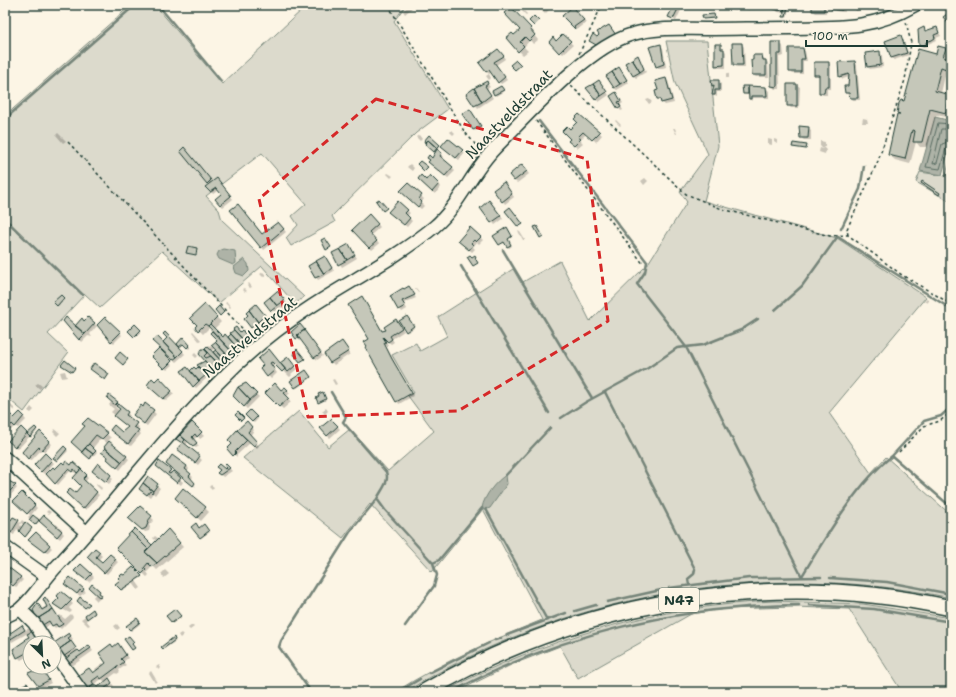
<svg xmlns="http://www.w3.org/2000/svg" width="956" height="697" font-family="'Shantell Sans',sans-serif">
	<rect width="100%" height="100%" fill="#fcf5e5"/>
	<filter id="ink" filterUnits="userSpaceOnUse"><feTurbulence type="fractalNoise" baseFrequency=".025" numOctaves="2"/><feDisplacementMap in="SourceGraphic" scale="8" xChannelSelector="R" yChannelSelector="G"/><feConvolveMatrix kernelMatrix="1 2 1 2 8 2 1 2 1" color-interpolation-filters="sRGB"/></filter>
	<g filter="url(#ink)">
		<path fill="#dcdacc" stroke="#7e8c80" d="M131,5H155L222,84L303,9L327,5H406L394,21L448,109L416,133L332,216L335,222L291,246L286,238L298,225L292,216L306,204L262,153L206,196L219,210L222,220L304,297L295,304L262,266L219,303L162,251L100,308L85,294L48,334L68,353L24,412L5,396V116Z
			M666,41H707L718,146L704,201L837,238L926,297L829,413L871,473L886,457L951,515V598C765,559 568,592 405,692H395C443,662 490,641 542,620L483,509L432,572L370,504L343,538L243,458L299,411L328,447L350,429L388,471L434,431L408,396L414,393L392,355L416,343L420,351L447,336L438,317L513,269L521,283L560,261L590,321L647,265L687,202L680,192L708,154L675,83Z
			M951,154V202L916,182L920,172L946,176Z
			M816,584C861,586 906,591 951,600V603L689,594L432,682L415,692H410C533,617 672,583 816,584Z
			M774,601L863,604L951,618V692H902L849,609L794,607L724,609L691,614L578,678L560,646L511,665L456,692H443C547,637 657,606 774,601Z"/>
		<path fill="#aeb3a7" stroke="#758479" d="M935,117L951,121V142L942,175L920,171Z
			M224,249L235,251L236,263L233,265L219,259L217,255L219,251Z
			M244,259L248,264L249,271L244,276L236,273L234,267Z
			M506,475L507,484L490,508L485,510L482,508C484,496 496,481 506,475Z"/>
		<path fill="#0003" fill-rule="evenodd" d="M409,5L412,8L405,14L403,11Z
			M536,5H544L549,10L545,14Z
			M587,5H594L595,6L592,9Z
			M669,5H705V7L683,6L676,21L669,16L674,8Z
			M720,5H736V11L723,9Z
			M744,5H768V9L747,10Z
			M776,5L789,6L787,18L784,16V13L778,12L775,9Z
			M813,5H830V8H826V13H816L813,11Z
			M832,5H844L845,12L835,11Z
			M853,5H864V9L856,11Z
			M870,5H878L872,7Z
			M511,8L534,32L533,34L538,40L533,44L530,40L524,47L528,51L523,55L507,39L514,37L521,30Z
			M572,8L586,23L577,30L564,16Z
			M523,10L527,14L526,15L522,11Z
			M936,28L941,36L936,38L937,40L928,44V47H923L920,45L923,29L926,31Z
			M563,35L573,45L563,54L550,42H556Z
			M901,36L909,55L894,60L892,58Z
			M772,43H780L783,46L784,56L779,57L780,89H775L772,86Z
			M742,44L744,47L745,67H737L734,65Z
			M660,45L663,48L666,67L659,69L657,66Z
			M720,45L726,52V68H719L716,66Z
			M945,48L951,54L949,61L951,74L946,72L941,93L951,97V118L936,115L928,147H920L916,142L910,164L895,160L889,155L900,115L898,113L937,55Z
			M803,49L805,51L807,61H803V74H793L790,71Z
			M501,52L505,59L496,65L507,80L501,84L492,72L489,74L486,71Z
			M879,53L882,55L883,67L870,69L867,66Z
			M638,56L646,72L636,78L634,76Z
			M762,56L768,63L769,77H756L753,75Z
			M855,62L857,65L860,100H853L850,96L846,93L849,87V77L843,79L840,76Z
			M829,63L831,66V89H827V95H823L820,93V77L815,74Z
			M621,71L629,83L617,90L614,88Z
			M726,73L729,74V78H726Z
			M489,74L491,78L489,80L486,76Z
			M665,79L668,81L674,103L665,105L658,99Z
			M599,81L609,95L599,102L596,99Z
			M713,81H718L721,84V92H717V97L713,95V91H715Z
			M486,82L490,87L487,89L493,98L478,108L468,94Z
			M788,85H797L800,87L799,108H791L788,105Z
			M743,87L766,88L769,91V98H753L752,101L750,99L749,95L744,94Z
			M502,88L504,91L496,96L493,91Z
			M616,94L623,103L620,105L623,110L621,111L619,108Z
			M649,99L652,102L649,104L646,100Z
			M471,112L481,127L475,131L464,114Z
			M863,118L867,119L868,123H862Z
			M616,120L621,125L620,126L615,121Z
			M586,122H588L602,135L596,142L587,133L580,140L583,143L577,148L570,141L572,139L570,131Z
			M673,128H675L677,134H676Z
			M808,128L811,131V140H804L801,138Z
			M452,130L455,133L453,135L450,132Z
			M58,133L66,141L63,143L56,135Z
			M419,135L422,139L420,141L416,137Z
			M429,136L440,146L437,150L444,157L442,159L455,171L448,178L432,164L431,161L436,152L425,141Z
			M768,139L772,140V145L768,144Z
			M774,139L777,140V144L774,142Z
			M820,141L825,142V147H823L826,150L825,154L819,152L820,148L823,149L820,146Z
			M445,149L462,151L465,153L459,160Z
			M187,151L212,183L219,182L233,199L223,207L220,204L223,194L219,190L213,194L207,187L210,185Z
			M410,164L414,168L412,171L407,167Z
			M522,166L529,174L517,183L510,176Z
			M388,173L393,176L391,178L387,174Z
			M645,178L648,181L644,185L641,181Z
			M426,181L439,184L441,187L435,194L421,182Z
			M408,185L424,199L421,203L424,206L421,209L404,194Z
			M506,186L514,197L505,204L503,201Z
			M398,203L410,213L407,216L412,221L407,227L392,214Z
			M492,204L503,219L495,225L482,209Z
			M369,215L380,227L371,235L379,244L372,250L353,230Z
			M281,226L286,232L264,250L262,247Z
			M470,229L483,240L479,244L477,242L473,247L475,249L472,252L459,241Z
			M508,230L512,237L508,240L512,246L509,248L505,243L500,244Z
			M518,231L520,232L525,240H523Z
			M348,245L357,258L342,267L333,254Z
			M325,257L334,271L318,280L316,277Z
			M263,272L266,275L263,277L260,274Z
			M249,283L252,287L250,288L247,285Z
			M244,288L247,291L245,292L242,289Z
			M409,288L416,298L404,303L407,309L402,312L391,296Z
			M415,288H416L419,292L418,293Z
			M280,295L287,303L275,313L265,302Z
			M61,297L64,300L58,306L55,302Z
			M927,298L929,301L927,303L924,301Z
			M364,300L383,332L398,323L404,331L392,339L394,342L391,344L383,337L388,345L386,346L413,396L399,404L369,346L371,339Z
			M227,302L231,307L230,308L225,303Z
			M205,305L221,322L214,329L223,338L228,339L236,328L253,344L225,369L221,365L196,388L194,386L190,372L197,370L200,364L202,365L206,361L200,354L209,345L211,347L218,341L212,333L214,331L210,327L203,334L196,327ZM215,348L217,350L213,353L211,351Z
			M258,308L267,319L255,330L245,319Z
			M88,318L97,326L90,334L92,337L88,336L82,342L64,321L75,327Z
			M105,318L122,335L114,343L111,341Z
			M408,318L414,328L408,332L407,331Z
			M135,325L141,332L135,337L130,331Z
			M303,328L323,356L317,360L302,339L300,341L297,338Z
			M193,331L201,340L199,341L192,332Z
			M165,333L185,354L176,362L171,357L168,360L173,365L167,370L153,356L168,338Z
			M183,339L191,347L189,349L184,344L181,347L178,344Z
			M344,345L350,354L334,365L325,354Z
			M195,353L198,356L196,358L193,355Z
			M272,353L281,364L290,361L297,369L291,374L292,375L290,377L276,364L272,366L277,373L271,379L261,368Z
			M65,371L67,377L62,378L60,372Z
			M307,372L311,378L297,388L296,387Z
			M159,378L174,394L166,401L148,385L155,383Z
			M334,379L337,384L335,385L332,380Z
			M38,383L42,386L40,389L35,385Z
			M246,384L259,397L247,409L234,396L237,392L236,391L241,386L242,387Z
			M285,388L290,393L286,397L291,402L283,409L266,393L281,391Z
			M323,393L326,400L319,403L318,402Z
			M112,401L117,402L130,416L128,417L139,427L137,430L141,434L131,446L114,433H122L129,427L111,412L114,409L109,405ZM117,405L121,409L120,411L115,407Z
			M8,402L15,409L14,411L7,404Z
			M146,405L156,414L147,426L137,418Z
			M31,407L34,410L31,413L28,411Z
			M326,408L328,411L325,414L322,411Z
			M250,411L258,419L254,423L246,415Z
			M20,413L26,420L18,428L15,426L5,436V419H14Z
			M331,420L340,429L330,438L327,435Z
			M247,423L254,430L250,436L259,446L257,448L251,442L237,455V457L229,449L234,444L229,440Z
			M192,424L204,436L200,439L198,436L193,440L199,446L196,448L188,442L186,445L202,460L198,465L178,449L183,443L178,439Z
			M86,427L107,434L111,438L108,441L129,459L120,470L103,452L108,444L101,438L92,449L97,452L91,459L77,446Z
			M21,428L28,435L35,428L37,431L31,438L30,436L18,449L9,441Z
			M55,429L60,433L57,436L53,432Z
			M39,433L52,444L45,452L42,449L31,461L23,452Z
			M64,447L68,451L58,461L54,458Z
			M45,455L54,463L44,474L35,465Z
			M73,464L88,478L85,482L99,495L86,510L67,493L75,494L82,486L79,473L77,471L75,473L71,470L58,485L48,474L71,466Z
			M98,464L113,479L109,484L95,473Z
			M226,465L232,471L223,477L219,473L227,468Z
			M187,466L189,469L187,472L193,477L191,479L196,487L169,467Z
			M160,468L170,471L183,482L181,485Z
			M148,478L160,488L155,495L153,493L150,497L142,491Z
			M5,480L10,484L11,482L17,488L5,502Z
			M97,484L102,488L101,490L96,485Z
			M211,485L214,487L212,490L209,487Z
			M22,493L37,508L32,514L35,518L37,517L41,520L55,526L56,524L62,529L61,531L64,534L60,539L39,521L36,525L28,517L30,515L15,501Z
			M176,498L205,508L209,512L201,521Z
			M140,507L154,520L149,525L150,527L149,531L145,532L130,518Z
			M48,510L51,512L49,514L46,512Z
			M5,518L11,522L18,521L20,523L22,520L32,529L26,537L17,529L14,535L5,530ZM21,523L24,525L22,527L20,525Z
			M204,525L210,532L201,538L193,527L199,529Z
			M36,533L52,548L47,553L30,540Z
			M172,535L183,547L157,570L153,566L147,572L149,575L147,577L117,548L152,547L157,542L153,538L155,536L159,539Z
			M95,549L102,556L98,560L102,564L110,555L118,562L107,574L88,557Z
			M81,565L94,577L89,582L78,573Z
			M133,568L142,577L136,581L141,588L138,590L133,583L123,590L117,584Z
			M165,570L169,574L164,578L161,574Z
			M5,573L20,577L23,580L16,587L5,578Z
			M92,586L102,597L97,601L93,597L96,593Z
			M68,587L83,590L86,592L80,596Z
			M61,593L73,604L69,608L72,611L70,613L57,607Z
			M45,598L58,617L60,615L65,619L71,614L73,617L61,629L58,626L55,628L51,623L45,628L42,625L38,605L42,609L46,606L49,609Z
			M175,610L181,618L173,623L168,616Z
			M93,611L95,614L86,620L90,625L88,626L81,619Z
			M137,619L140,624L131,631L128,626Z
			M117,624L120,628L117,630L114,626Z
			M192,625L194,627L190,630L188,628Z
			M22,627L25,630L30,628L40,643H30L28,652L30,655L21,660L18,657L30,638L28,633L12,642L10,639Z
			M181,633L183,635L180,638L178,635Z
			M69,634L73,639L70,641L80,653L89,646L93,651L72,666L64,656Z
			M173,639L176,641L164,649L162,647Z
			M120,647L128,658L123,662L126,665L119,670L120,672L117,674L116,673L108,679L114,686L106,692H89L93,674L97,671L95,669L103,663L105,666L114,648ZM102,679L105,682L97,688L94,684Z
			M159,665L161,668L159,670L156,667Z
			M38,667L42,669L51,683L41,688L38,685L35,674L40,672Z
			M5,670L7,679L5,680Z
			M151,671L157,681L155,683L149,673Z
			M67,687L71,692H60Z
			M115,689L118,692H112Z"/>
		<g fill="none" stroke-linecap="round" stroke-linejoin="round">
			<path stroke="#586c62" stroke-width="1" d="M951,124L938,123L926,167L940,169L946,148L951,146
				M951,129H941L933,164L937,163L942,144L951,141"/>
			<path stroke="#758479" stroke-width="2.5" d="M158,5L221,81
				M5,119L135,5
				M539,121L647,262L645,272L637,284L686,347L802,577
				M5,219L83,295
				M841,229L860,189L864,166
				M838,237L951,309
				M503,250L592,398
				M461,266L549,413
				M775,310L802,286L838,236
				M331,392L346,417L343,422L386,472C390,482 381,490 377,499L385,510L433,563L439,560L482,508
				M605,392L695,569L694,574L688,579L689,585
				M951,407L941,416L924,421L892,456L951,507
				M561,418L586,402L648,368L677,348L703,345L741,330L758,319
				M506,475L550,428
				M486,509L547,620
				M802,576C825,538 857,483 892,456
				M830,578L887,582L951,594
				M669,588L749,578L821,577
				M607,602L661,590
				M809,605L874,609L951,622
				M575,611L596,605
				M405,626L434,586L437,575L433,563
				M507,635L566,613
				M495,640L501,638
				M429,673L489,643
				M311,692L279,647L281,641L350,532L377,499
				M398,692L420,679
				M452,692C559,634 678,606 799,605"/>
		</g>
		<path fill="#c5c7b9" stroke="#1f3d34" d="M674,5H680L673,19L668,17Z
			M719,5H733L734,9L719,7Z
			M775,5H785L784,11L774,9Z
			M785,5H788L786,17H783Z
			M812,5H827L824,6V11H812Z
			M831,5H842V10L831,9Z
			M511,7L531,28L530,29L535,35L529,41L525,37L520,42L524,46L518,52L506,38L512,33L514,35L520,30L504,13Z
			M572,7L584,20L574,27L575,29L562,16Z
			M951,11V27L943,17Z
			M714,14L715,18L703,19L702,15Z
			M534,16L539,21L534,26L529,21Z
			M609,25L616,35L598,46L589,41L593,34L597,37L599,35L597,32Z
			M924,27L925,31L937,27L939,33L934,35L935,38L932,40L926,42V45H919L918,30Z
			M563,34L571,41L559,53L549,42L553,37L556,41Z
			M901,35L907,53L891,58L885,41Z
			M771,42H781V54H777V87L771,86Z
			M732,43H742L743,65H733Z
			M661,44L664,64L656,67L649,47Z
			M715,44H721V49H724V65L715,66Z
			M938,46L946,48L943,57L949,59L946,69L941,67L935,91L950,95L946,113L930,109L922,142H913L915,131L912,130L905,159L888,155L897,114H900L897,113L899,103L901,100L904,101L918,49L936,54Z
			M789,48H803L805,59H801V72H789Z
			M498,49L504,56L494,62L505,77L498,83L489,70L486,72L479,63Z
			M880,51L881,65L867,67L865,53Z
			M638,55L644,69L640,72L632,59Z
			M753,55H762L763,60H766V75H752L751,60H753Z
			M632,59L640,72L633,76L625,63Z
			M516,60L521,65L515,70L510,65Z
			M855,61L858,98H850L849,93H845L844,86H848L849,74L839,77L838,62Z
			M814,62H829V87H825L824,93H819V75H814Z
			M619,67L627,80L620,84L612,72Z
			M612,72L620,84L614,88L606,76Z
			M666,78L672,100L661,103L660,99H657L655,91L658,90L655,81Z
			M599,80L607,92L601,96L593,84Z
			M711,80H719V90H715V95H712L714,85L712,86Z
			M487,81L488,84L485,86L491,95L482,102L474,88Z
			M593,84L601,96L596,100L586,88Z
			M787,84H797V106H787Z
			M501,86L504,90L494,95L492,91Z
			M742,86H748V94H743Z
			M748,86L766,87L767,96H751V99H749Z
			M474,88L482,102L474,106L466,94Z
			M616,92L621,101L618,102L621,107L618,109L610,96Z
			M470,109L481,126L473,130L462,114Z
			M579,114L600,132L592,140L583,132L578,137L581,139L574,146L568,141L570,139L562,131L567,126L570,129L577,122L574,119Z
			M799,126L809,127L808,138H800Z
			M429,135L440,145L437,148L428,140L425,143L424,141Z
			M448,138L463,150L456,158L441,146Z
			M428,140L437,148L434,152L425,144Z
			M793,143L807,145L806,149L792,147Z
			M184,147L211,180L207,184L180,151Z
			M437,149L442,153L440,156L453,167L445,176L428,162L430,160L427,158L429,155L432,158Z
			M420,161L428,167L424,171L417,164Z
			M522,164L527,171L514,181L509,175Z
			M421,175L426,180L430,175L439,184L432,192L418,179Z
			M217,178L231,196L220,205L215,199L221,194L216,188L210,192L205,187Z
			M922,181L940,193L939,195L921,183Z
			M504,182L512,194L502,202L493,190Z
			M408,183L422,195L419,199L422,202L418,207L400,191Z
			M379,199L387,208L383,211L376,201Z
			M489,200L501,216L491,223L480,208Z
			M398,201L408,210L405,213L410,218L404,225L388,212Z
			M238,204L262,234L278,222L284,229L261,248L230,210Z
			M510,207L523,224L518,227L505,211Z
			M369,214L378,224L369,232L377,241L369,248L352,230Z
			M537,226L543,236L540,238L534,227Z
			M470,227L481,237L476,242L474,240L471,243L473,245L469,250L458,241Z
			M507,227L512,236L508,239L511,245L507,247L504,242L499,245L493,236Z
			M325,238L331,247L326,250L321,240Z
			M349,244L355,255L347,260L340,249Z
			M188,246L197,248L196,255L186,253Z
			M340,249L347,260L338,265L332,253Z
			M470,255L472,257L475,255L476,257L475,258L478,263L473,266L467,257Z
			M325,256L332,268L324,274L316,261Z
			M316,261L324,274L315,278L308,266Z
			M409,286L415,295L402,301L405,306L398,310L390,296L403,288L404,289Z
			M277,291L285,300L277,306L270,297Z
			M61,295L64,298L57,306L53,302Z
			M362,296L382,331L386,330L384,327L396,319L402,328L390,336L392,339L388,342L383,337L386,342L384,343L392,359L412,393L396,402L365,347L367,346L364,342L369,339L348,305Z
			M270,297L277,306L271,311L264,302Z
			M205,304L217,317L208,326L205,324L198,331L195,327L197,325L190,318Z
			M256,304L265,315L258,322L249,310Z
			M219,306L224,312L220,316L215,310Z
			M249,310L258,322L251,328L244,319L248,315L246,313Z
			M407,316L414,326L406,332L399,321Z
			M66,317L85,334L79,340L63,321Z
			M88,317L95,323L85,334L75,326L82,318L84,321Z
			M105,317L121,332L111,342L97,325Z
			M135,324L141,330L134,337L128,331Z
			M210,324L223,337L225,334L240,351L235,355L208,326Z
			M300,324L305,330L297,335L299,337L296,339L291,332Z
			M236,327L240,332L242,330L251,341L247,344L233,329Z
			M234,330L247,344L243,347L230,333Z
			M304,330L321,353L314,358L297,335Z
			M212,331L235,355L231,359L215,342L217,340L210,333Z
			M165,332L183,351L177,357L163,342L167,338L163,334Z
			M231,334L243,347L240,351L228,337Z
			M157,336L177,357L173,360L152,341Z
			M183,337L190,345L187,348L183,344L179,347L177,344Z
			M342,341L349,351L330,363L324,354Z
			M215,342L231,359L227,362L211,345Z
			M207,346L224,364L221,367L204,349Z
			M159,348L172,361L164,369L151,356Z
			M202,349H205L208,352L204,356L206,358L211,356L218,363L212,369L199,354Z
			M269,349L285,369L282,372L272,362L270,363L275,370L267,377L260,368L263,365L258,359Z
			M297,349L305,359L300,362L293,353Z
			M216,350L227,362L224,364L213,352Z
			M120,352L128,359L123,365L115,358Z
			M288,357L295,366L288,372L280,363Z
			M65,360L75,368L72,372L61,365Z
			M205,361L212,369L206,375L197,365Z
			M94,363L109,374L105,380L90,369Z
			M187,367L199,381L193,387L181,371Z
			M194,367L196,369L198,367L206,375L199,381L190,371Z
			M306,370L311,377L295,388L290,381Z
			M159,377L172,391L163,399L147,385L152,378L155,381Z
			M246,383L257,394L250,400L238,387Z
			M275,383L281,390L285,387L288,390L284,393L289,398L279,407L265,393Z
			M238,387L250,400L244,407L233,396Z
			M323,392L326,399L318,403L316,398L319,396L318,394Z
			M109,395L118,402L115,405L107,398Z
			M145,403L154,410L144,424L133,415L141,405L143,407Z
			M118,404L128,412L126,415L137,423L134,427L139,430L128,444L110,430L114,425L122,432L128,427L114,416L120,409L116,406Z
			M250,410L257,417L252,422L245,415Z
			M20,412L24,416L15,427L12,424L5,431V417L9,413L14,418Z
			M238,412L244,418L241,421L235,415Z
			M88,418L108,433L102,439L96,435L82,452L71,442L85,426L82,424Z
			M331,419L338,426L327,436L320,428Z
			M247,421L252,427L248,432L257,442L254,446L237,430Z
			M192,422L202,432L197,437L195,434L192,437L197,443L193,446L180,435Z
			M21,427L27,433L15,447L8,441Z
			M35,427L37,429L30,437L27,434Z
			M237,430L247,440L235,452L236,453L233,456L227,449L232,444L228,440Z
			M40,431L50,441L42,450L39,447L28,459L22,452Z
			M180,435L185,440L183,442L200,456L195,463L177,449L182,443L176,439Z
			M109,441L127,456L122,462L104,447Z
			M89,444L96,451L93,454L85,448Z
			M64,446L67,449L57,461L53,458Z
			M85,448L93,454L90,459L82,452Z
			M105,448L122,462L117,468L107,459L108,457L101,452Z
			M45,453L52,460L41,472L34,465Z
			M172,455L187,466L185,469L191,474L189,476L195,483L193,486L166,464Z
			M66,461L71,465L73,462L81,469L77,473L74,469L72,472L68,469L55,484L46,474L53,467L55,469L62,462L64,464Z
			M159,461L171,470L168,473L170,474L173,471L181,478L177,483L156,466Z
			M98,463L111,475L106,482L92,471Z
			M219,464L225,469L226,468L224,466L226,464L230,468L220,475L217,473L220,470L216,467Z
			M81,469L87,475L83,479L97,492L83,509L66,493L70,489L75,493L81,486L73,478Z
			M148,476L158,484L153,491L143,483Z
			M5,479L16,485L5,496Z
			M143,483L153,491L152,493L150,491L147,495L139,489Z
			M183,488L206,507L197,518L175,498Z
			M22,492L35,505L27,514L13,501Z
			M140,506L152,516L147,522L148,523L146,528L142,530L128,518Z
			M33,515L39,520L35,525L29,520Z
			M44,515L62,531L57,537L39,521Z
			M5,517L11,520L13,517L19,520L11,533L5,530Z
			M25,522L32,528L25,537L19,531Z
			M196,523L199,528L204,524L209,531L200,538L191,527Z
			M135,528L152,545L148,549L131,532Z
			M168,529L180,543L157,563L145,552Z
			M36,532L50,545L44,552L28,540Z
			M131,532L148,549L145,552L157,563L152,567L148,563L144,568L146,570L142,574L116,548Z
			M95,548L100,552L96,557L102,562L110,554L116,559L104,573L87,557Z
			M81,564L92,574L86,580L74,571Z
			M8,567L21,577L13,586L5,579V571Z
			M133,567L142,576L121,590L115,584L120,580L118,578L122,574L124,575Z
			M70,577L84,589L82,592L80,590L77,594L64,584Z
			M92,584L100,591L99,593L102,595L100,598L89,588Z
			M61,591L72,600L62,610L53,604L59,598L57,596Z
			M45,597L53,609L37,619L33,610L38,603L42,610L47,607L43,599Z
			M80,597L85,601L90,604L85,608L77,601Z
			M53,609L63,624L58,627L56,624L52,626L49,621L41,626L37,619Z
			M93,609L95,613L87,619L85,615Z
			M175,609L181,616L172,623L166,616Z
			M137,618L140,622L130,630L126,626Z
			M22,625L25,630L9,640L6,636Z
			M33,631L39,642L30,643V647L27,649L28,652L17,658L13,649L26,640L25,639L29,637L27,634Z
			M69,633L71,636L68,638L71,641L58,650L54,643Z
			M129,636L134,642L132,644L135,648L132,650L124,639Z
			M174,637L175,640L163,649L161,647Z
			M71,641L76,648L63,657L58,650Z
			M118,643L126,655L121,659L124,662L101,679L99,676L92,681L94,685L86,690L77,676L89,668L93,673L106,663L99,653L111,644L113,647Z
			M89,645L91,648L68,664L65,659L78,650L80,652Z
			M36,667H41L49,680L38,686L28,673L33,671L35,673L38,671Z
			M109,678L112,683L100,692H87L86,690L95,684L97,687L101,685Z
			M27,683L33,692H10L23,685Z"/>
		<g fill="none" stroke-linecap="round" stroke-linejoin="round">
			<g stroke="#1f3d34" stroke-width="15">
				<path id="minor" d="M5,458L87,533
					M5,547L47,577
					M20,609L34,623L47,643
					M5,617C10,614 16,612 20,609C33,598 46,577 58,565C113,506 160,441 217,384C245,355 278,328 312,306C352,280 396,258 434,227C459,206 471,173 494,149C528,115 587,47 633,34C656,27 681,29 705,29C733,29 761,28 790,28C837,27 872,30 915,5
					M54,653L82,692"/>
			</g>
			<g stroke="#1f3d34" stroke-width="18">
				<path id="major" d="M424,692C581,600 772,568 951,608"/>
			</g>
			<path stroke="#1f3d34" stroke-width="1.5" stroke-dasharray="3 3" stroke-linecap="butt" d="M388,5L464,131L480,150
				M299,7H324L339,5
				M579,54L602,5
				M571,86L686,194L722,209L830,236L848,235L902,275L951,304
				M536,121L644,265
				M68,142L252,339
				M848,235L847,229L878,161L905,80L911,43L906,22
				M899,452L924,426L940,421L951,412
				M408,692L414,688"/>
			<use href="#minor" stroke="#fcf5e5" stroke-width="12"/>
			<use href="#major" stroke="#fcf5e5" stroke-width="15"/>
		</g>
	</g>
	<path fill="none" stroke="#d62828" stroke-width="3" stroke-dasharray="8 5" stroke-linejoin="round" d="M376,99L587,159L608,321L458,411L308,417L259,199Z"/>
	<g text-anchor="middle" stroke-width="4" stroke-linejoin="round" paint-order="stroke">
		<rect fill="#fcf5e5" stroke="#617469" stroke-width="1" x="659" y="588" width="40" height="24" rx="3"/>
		<g font-size="14" font-weight="bold" fill="#1f3d34">
			<text x="679" y="605">N47</text>
		</g>
		<g font-size="15" fill="#1f3d34" stroke="#fcf5e5">
			<text transform="translate(509 114) rotate(-46)" y="5">Naastveldstraat</text>
			<text transform="translate(250 337) rotate(-40)" y="5">Naastveldstraat</text>
		</g>
	</g>
	<rect width="956" height="697" fill="none" stroke="#fcf5e5" stroke-width="20"/>
	<rect x="10" y="10" width="936" height="677" fill="none" stroke="#1f3d34" stroke-width="1.5" filter="url(#ink)"/>
	<g transform="translate(42 655) rotate(156)"><circle r="19" fill="#fcf5e5" stroke="#a4ab9e"/>
	<path d="M0-3L7 15L0 10L-7 15Z" fill="#1f3d34"/>
	<text y="-6" font-size="11" font-weight="bold" text-anchor="middle" fill="#1f3d34">N</text>
	</g>
	<path d="M806 40v6h121v-6" fill="none" stroke="#1f3d34" stroke-width="2"/>
	<text x="812" y="40" font-size="12" fill="#1f3d34" stroke="#fcf5e5" stroke-width="3" paint-order="stroke">100 m</text>
</svg>
